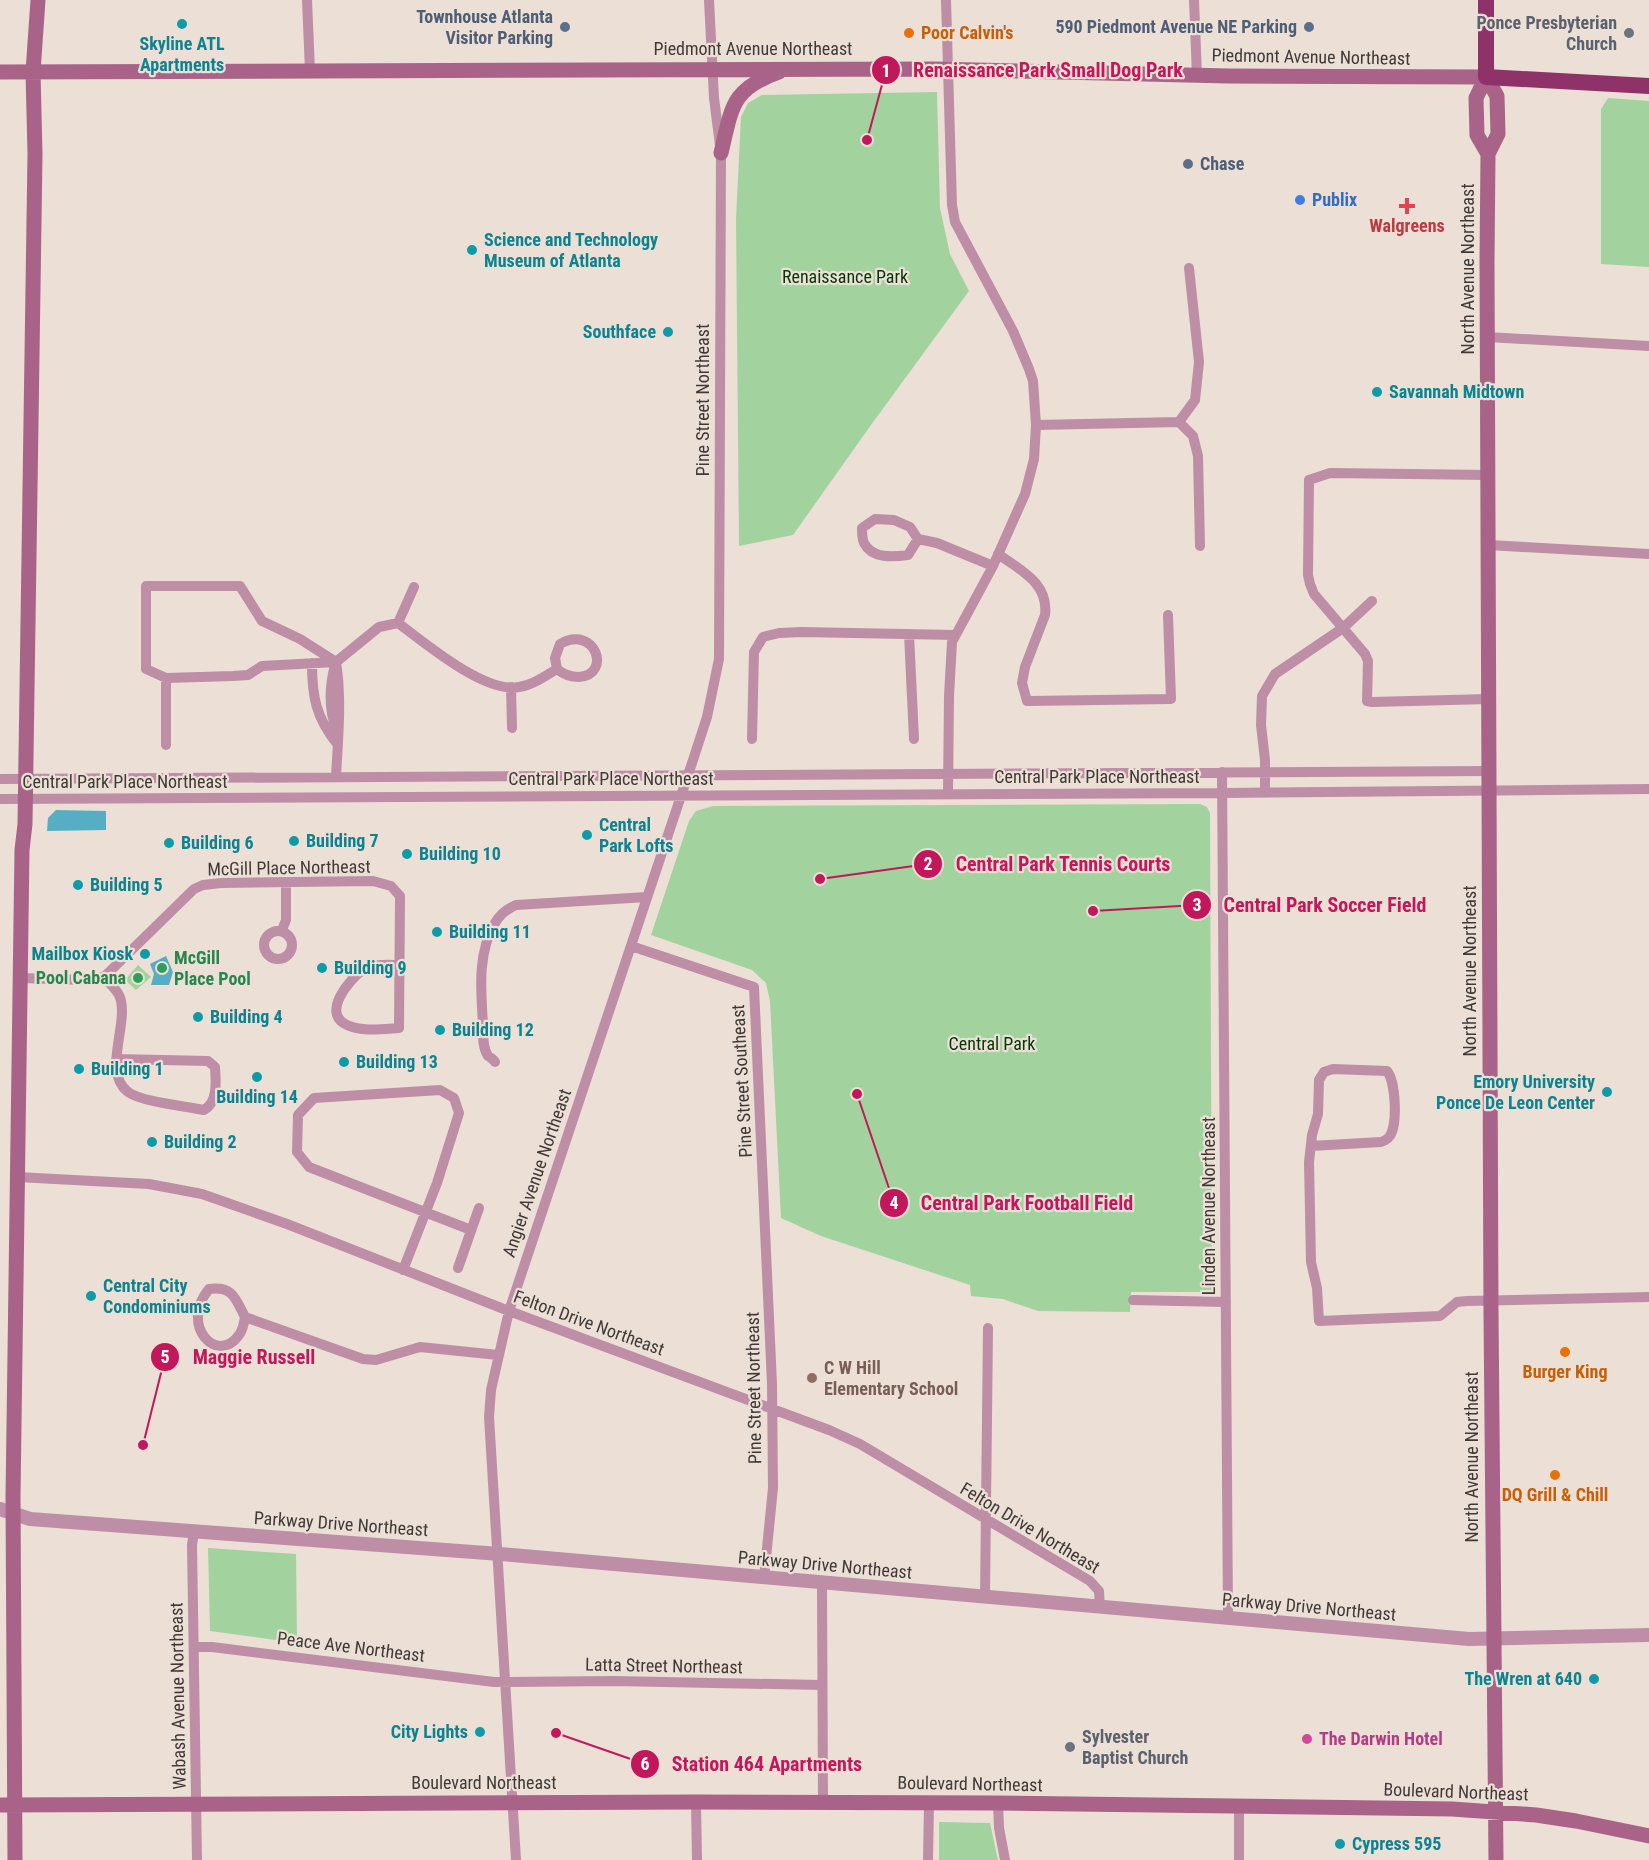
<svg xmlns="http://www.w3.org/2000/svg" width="1649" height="1860" font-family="'Roboto Condensed',sans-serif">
	<rect width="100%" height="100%" fill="#ecdfd6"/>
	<path fill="#a2d39e" d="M937,92L940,208L950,254L969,291L871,425L793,535L739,546L736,219L741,117L748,103L762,95Z
		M1608,98L1649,101V267L1601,264V109Z
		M1200,804L1207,807L1210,813L1212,1292H1131L1130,1312L1038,1311L1003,1299L971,1296L970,1285L821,1236L781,1218L770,1001L766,983L752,970L651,935L689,821L696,811L713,806Z
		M138,965L151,977L136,990L125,980Z
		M208,1548L296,1554L297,1643L210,1631Z
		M939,1822L990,1823L998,1860H939Z"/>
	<path fill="#55aec4" d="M56,810L106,811V830L47,831L48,818Z
		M166,956L173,972L169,985H151L154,974L150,964Z"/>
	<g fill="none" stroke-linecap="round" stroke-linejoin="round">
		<path stroke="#be8da6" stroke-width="10" d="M307,0L310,71
			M946,0L952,205L955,222L1013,331L1029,369L1033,381L1036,425L1034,459L1025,494L993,566L952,642L949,696L948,794
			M1194,0L1197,76
			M1487,337L1649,346
			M1179,422L1193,436L1198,456L1200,546
			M1036,425L1179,422L1195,400L1199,362L1189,268
			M1488,475L1330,473L1309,480L1308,575L1310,584L1314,594L1365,654L1368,661L1367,701L1372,702L1489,699
			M918,539L908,555C893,557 872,559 864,543C862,539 862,532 862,528L875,519L894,520L910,527L918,539L937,543L993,566
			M1488,545L1649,554
			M998,554C1020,570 1049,583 1045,615L1025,667L1022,683L1027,701L1171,699L1168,615
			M398,623L414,587
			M909,634L914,739
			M336,662L300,639L262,621L240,586H146V669L166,678L233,676L248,675L262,666L336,662L379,627L398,623C425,643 485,694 519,687C533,685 545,676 557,669C564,675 570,677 579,677C612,675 596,624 560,644L555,658L557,669
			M312,663C312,697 316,718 338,745
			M335,665C329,688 328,709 337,731
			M166,678V745
			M511,687L512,728
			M752,739L754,652L763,637L779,633L802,632L955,635
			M1222,772L1228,1618
			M336,777C338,738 342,700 336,662
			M0,779L1489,771
			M1265,792V760L1261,725L1262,696L1275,674L1343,628L1372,601
			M0,799L1222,793L1649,789
			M282,930L286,920V884
			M264 945a14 14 0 1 1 28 0a14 14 0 1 1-28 0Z
			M631,946L754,987L772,1384L773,1488L764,1578
			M104,977C109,983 116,989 119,995C131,1020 101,1071 128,1092C142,1102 185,1106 204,1110C218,1102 216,1082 215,1067L208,1061L116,1059
			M20,978L83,980L104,977L194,889L203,885L221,883L373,881L391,886L400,896L399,1028C383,1029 362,1032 347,1025C321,1014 349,979 363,970C373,963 389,965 400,965
			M495,1062C495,1061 489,1056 488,1056C482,1047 483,1034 483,1024C481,991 477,953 495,923C500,914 507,909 516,905L647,897
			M1311,1146L1381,1142C1382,1142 1388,1139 1389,1137C1398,1127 1396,1082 1387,1071L1333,1069L1324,1072L1319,1080L1318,1114L1312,1135L1309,1162L1311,1262L1317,1288L1319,1321L1440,1316L1457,1302L1467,1301L1649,1297
			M17,1177L149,1184L202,1194L287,1224L509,1311L829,1430L860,1444L1090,1581L1099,1591L1100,1607
			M458,1268L479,1208
			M403,1270L437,1183L459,1113L454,1098L440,1090L314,1098L298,1115L297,1152L309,1167L471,1230
			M1133,1300L1226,1302
			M245,1317C244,1323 243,1330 239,1335C217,1366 179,1325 209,1289C233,1286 235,1298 245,1317L363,1359L376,1360L420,1347L498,1355
			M194,1531L192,1545L197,1860
			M822,1583L823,1802
			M985,1597L988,1328
			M194,1647H212L494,1682L614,1681L822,1685
			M696,1802L697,1860
			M998,1803L999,1828L1005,1860
			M1239,1806V1860
			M516,1860L489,1417L491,1390L509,1311L693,760L707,717L719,659L721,153L714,98L709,0
			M928,1860L929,1803"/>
		<path stroke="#be8da6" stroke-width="14" d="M0,1509L30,1519L512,1555L1469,1639L1649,1635"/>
		<path stroke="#a96288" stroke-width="15" d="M0,72L934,69L1229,76L1486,77
			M1486,77L1497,96L1498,134L1488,154L1487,262L1491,1313L1496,1860
			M1486,77L1476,98L1477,135L1488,154
			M721,153C732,107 731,89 779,72
			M0,1805L696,1802L998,1803L1452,1809L1536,1815L1576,1821L1649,1836
			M15,1860L13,1497L22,850L25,824L35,154L33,72L38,0"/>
		<path stroke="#90326a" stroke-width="16" d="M1486,0V77L1649,86"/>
	</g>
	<g fill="#0f9aa8" stroke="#ecdfd6" stroke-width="2">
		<circle cx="182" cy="24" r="6"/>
		<circle cx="472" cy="250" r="6"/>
		<circle cx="668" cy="332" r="6"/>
		<circle cx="1377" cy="392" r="6"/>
		<circle cx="587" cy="835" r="6"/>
		<circle cx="294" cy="841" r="6"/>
		<circle cx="169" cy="843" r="6"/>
		<circle cx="407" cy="854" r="6"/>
		<circle cx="78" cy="885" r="6"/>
		<circle cx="437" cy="932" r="6"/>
		<circle cx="145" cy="954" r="6"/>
		<circle cx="322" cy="968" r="6"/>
		<circle cx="198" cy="1017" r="6"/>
		<circle cx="440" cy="1030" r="6"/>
		<circle cx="344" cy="1062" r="6"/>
		<circle cx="79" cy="1069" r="6"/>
		<circle cx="257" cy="1077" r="6"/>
		<circle cx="1607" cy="1092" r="6"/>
		<circle cx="152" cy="1142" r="6"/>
		<circle cx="91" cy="1296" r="6"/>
		<circle cx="1594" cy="1679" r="6"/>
		<circle cx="480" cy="1732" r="6"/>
		<circle cx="1340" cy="1844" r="6"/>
	</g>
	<g fill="#5c6f8a" stroke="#ecdfd6" stroke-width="2">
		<circle cx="565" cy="27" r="6"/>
		<circle cx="1309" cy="27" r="6"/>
		<circle cx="1188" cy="164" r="6"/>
	</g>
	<g fill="#e8710a" stroke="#ecdfd6" stroke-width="2">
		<circle cx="909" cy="33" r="6"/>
		<circle cx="1565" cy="1352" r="6"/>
		<circle cx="1555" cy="1475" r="6"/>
	</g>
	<g fill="#6b7280" stroke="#ecdfd6" stroke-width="2">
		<circle cx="1629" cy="33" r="6"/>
		<circle cx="1070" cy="1747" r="6"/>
	</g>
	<circle fill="#3f7fe0" stroke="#ecdfd6" stroke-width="2" cx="1300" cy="200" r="6"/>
	<path fill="#e0444e" stroke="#ecdfd6" stroke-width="2" d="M1404 197h6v6h6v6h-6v6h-6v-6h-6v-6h6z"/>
	<g fill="#2e9e5b" stroke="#ecdfd6" stroke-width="2">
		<circle cx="162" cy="968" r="6"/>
		<circle cx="138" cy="978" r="6"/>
	</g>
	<circle fill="#8d6e63" stroke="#ecdfd6" stroke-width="2" cx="812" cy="1378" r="6"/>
	<circle fill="#d1479c" stroke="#ecdfd6" stroke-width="2" cx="1307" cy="1739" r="6"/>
	<g text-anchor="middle" stroke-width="4.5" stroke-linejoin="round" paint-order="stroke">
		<g font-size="18" font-weight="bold" fill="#4e5e75" stroke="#ecdfd6" text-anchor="end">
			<text x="553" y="23">Townhouse Atlanta<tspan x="553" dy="21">Visitor Parking</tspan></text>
			<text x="1297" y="33">590 Piedmont Avenue NE Parking</text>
			<text x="1200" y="170" text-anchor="start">Chase</text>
		</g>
		<g font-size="18" font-weight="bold" fill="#5b616d" stroke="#ecdfd6" text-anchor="end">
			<text x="1617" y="29">Ponce Presbyterian<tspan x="1617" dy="21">Church</tspan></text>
			<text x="1082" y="1743" text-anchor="start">Sylvester<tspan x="1082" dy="21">Baptist Church</tspan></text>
		</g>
		<g font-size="18" font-weight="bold" fill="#c56008" stroke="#ecdfd6">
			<text x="921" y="39" text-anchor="start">Poor Calvin's</text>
			<text x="1565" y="1378">Burger King</text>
			<text x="1555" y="1501">DQ Grill &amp; Chill</text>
		</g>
		<g font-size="18" font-weight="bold" fill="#0d838f" stroke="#ecdfd6" text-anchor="start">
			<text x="182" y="50" text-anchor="middle">Skyline ATL<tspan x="182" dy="21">Apartments</tspan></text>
			<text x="484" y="246">Science and Technology<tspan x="484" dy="21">Museum of Atlanta</tspan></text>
			<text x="656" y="338" text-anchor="end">Southface</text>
			<text x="1389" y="398">Savannah Midtown</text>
			<text x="599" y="831">Central<tspan x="599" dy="21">Park Lofts</tspan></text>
			<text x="306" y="847">Building 7</text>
			<text x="181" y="849">Building 6</text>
			<text x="419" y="860">Building 10</text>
			<text x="90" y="891">Building 5</text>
			<text x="449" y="938">Building 11</text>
			<text x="133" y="960" text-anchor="end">Mailbox Kiosk</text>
			<text x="334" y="974">Building 9</text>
			<text x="210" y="1023">Building 4</text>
			<text x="452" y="1036">Building 12</text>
			<text x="356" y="1068">Building 13</text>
			<text x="91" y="1075">Building 1</text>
			<text x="1595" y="1088" text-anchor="end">Emory University<tspan x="1595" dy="21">Ponce De Leon Center</tspan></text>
			<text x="257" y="1103" text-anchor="middle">Building 14</text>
			<text x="164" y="1148">Building 2</text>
			<text x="103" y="1292">Central City<tspan x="103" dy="21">Condominiums</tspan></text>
			<text x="1582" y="1685" text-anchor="end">The Wren at 640</text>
			<text x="468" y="1738" text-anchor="end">City Lights</text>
			<text x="1352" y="1850">Cypress 595</text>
		</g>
		<g font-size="18" fill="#3f3a37" stroke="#ecdfd6">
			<text x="753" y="55">Piedmont Avenue Northeast</text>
			<text transform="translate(1311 57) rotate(1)" y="6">Piedmont Avenue Northeast</text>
			<text transform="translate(1468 269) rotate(-90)" y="6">North Avenue Northeast</text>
			<text transform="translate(703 400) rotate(-90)" y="6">Pine Street Northeast</text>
			<text x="1097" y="783">Central Park Place Northeast</text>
			<text x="611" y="785">Central Park Place Northeast</text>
			<text x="125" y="788">Central Park Place Northeast</text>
			<text transform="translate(289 868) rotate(-1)" y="6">McGill Place Northeast</text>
			<text transform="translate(1470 971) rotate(-90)" y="6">North Avenue Northeast</text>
			<text transform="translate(742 1081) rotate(-93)" y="6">Pine Street Southeast</text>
			<text transform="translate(537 1173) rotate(-71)" y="6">Angier Avenue Northeast</text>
			<text transform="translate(1209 1206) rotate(-90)" y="6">Linden Avenue Northeast</text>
			<text transform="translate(589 1323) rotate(20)" y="6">Felton Drive Northeast</text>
			<text transform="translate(754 1388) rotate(-91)" y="6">Pine Street Northeast</text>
			<text transform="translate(1472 1457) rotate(-90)" y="6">North Avenue Northeast</text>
			<text transform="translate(341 1524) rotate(4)" y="6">Parkway Drive Northeast</text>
			<text transform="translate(1030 1528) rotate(31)" y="6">Felton Drive Northeast</text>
			<text transform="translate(825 1565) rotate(5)" y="6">Parkway Drive Northeast</text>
			<text transform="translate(1309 1607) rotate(5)" y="6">Parkway Drive Northeast</text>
			<text transform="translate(351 1647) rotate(7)" y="6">Peace Ave Northeast</text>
			<text transform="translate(664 1666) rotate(1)" y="6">Latta Street Northeast</text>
			<text transform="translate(178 1696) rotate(-91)" y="6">Wabash Avenue Northeast</text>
			<text x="484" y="1789">Boulevard Northeast</text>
			<text transform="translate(970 1784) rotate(1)" y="6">Boulevard Northeast</text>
			<text transform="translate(1456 1792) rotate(2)" y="6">Boulevard Northeast</text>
		</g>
		<g font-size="18" font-weight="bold" fill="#366cbe" stroke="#ecdfd6" text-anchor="start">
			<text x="1312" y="206">Publix</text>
		</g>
		<g font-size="18" font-weight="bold" fill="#be3a42" stroke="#ecdfd6">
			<text x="1407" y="232">Walgreens</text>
		</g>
		<g font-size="18" fill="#033904" stroke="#ecdfd6">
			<text x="845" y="283">Renaissance Park</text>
			<text x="992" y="1050">Central Park</text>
		</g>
		<g font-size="18" font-weight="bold" fill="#27864d" stroke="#ecdfd6" text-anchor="start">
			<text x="174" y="964">McGill<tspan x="174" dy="21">Place Pool</tspan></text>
			<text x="126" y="984" text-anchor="end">Pool Cabana</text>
		</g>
		<g font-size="18" font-weight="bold" fill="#785e54" stroke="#ecdfd6" text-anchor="start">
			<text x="824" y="1374">C W Hill<tspan x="824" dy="21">Elementary School</tspan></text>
		</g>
		<g font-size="18" font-weight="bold" fill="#b23c85" stroke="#ecdfd6" text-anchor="start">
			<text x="1319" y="1745">The Darwin Hotel</text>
		</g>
	</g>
	<path fill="none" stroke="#c2185b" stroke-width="2" d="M867 140L886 70M820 879L928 864M1093 911L1197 905M857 1094L894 1203M143 1445L165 1357M556 1733L645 1764"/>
	<g fill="#c2185b" stroke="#ecdfd6" stroke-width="2">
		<circle cx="867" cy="140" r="6"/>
		<circle cx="820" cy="879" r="6"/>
		<circle cx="1093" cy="911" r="6"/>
		<circle cx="857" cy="1094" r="6"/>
		<circle cx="143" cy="1445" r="6"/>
		<circle cx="556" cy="1733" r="6"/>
		<circle cx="886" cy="70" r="15"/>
		<circle cx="928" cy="864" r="15"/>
		<circle cx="1197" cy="905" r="15"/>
		<circle cx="894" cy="1203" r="15"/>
		<circle cx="165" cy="1357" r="15"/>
		<circle cx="645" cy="1764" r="15"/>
	</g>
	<g font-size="18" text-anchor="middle" font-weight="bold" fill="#fff">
		<text x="886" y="77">1</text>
		<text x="928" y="870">2</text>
		<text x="1197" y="911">3</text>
		<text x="894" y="1209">4</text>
		<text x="165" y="1363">5</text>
		<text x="645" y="1770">6</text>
	</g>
	<g font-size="20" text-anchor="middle" font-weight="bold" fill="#c2185b" stroke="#ecdfd6" stroke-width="4.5" stroke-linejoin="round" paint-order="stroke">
		<text x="1048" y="77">Renaissance Park Small Dog Park</text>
		<text x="1063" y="871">Central Park Tennis Courts</text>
		<text x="1325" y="912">Central Park Soccer Field</text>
		<text x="1027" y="1210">Central Park Football Field</text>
		<text x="254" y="1364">Maggie Russell</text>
		<text x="767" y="1771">Station 464 Apartments</text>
	</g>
</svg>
